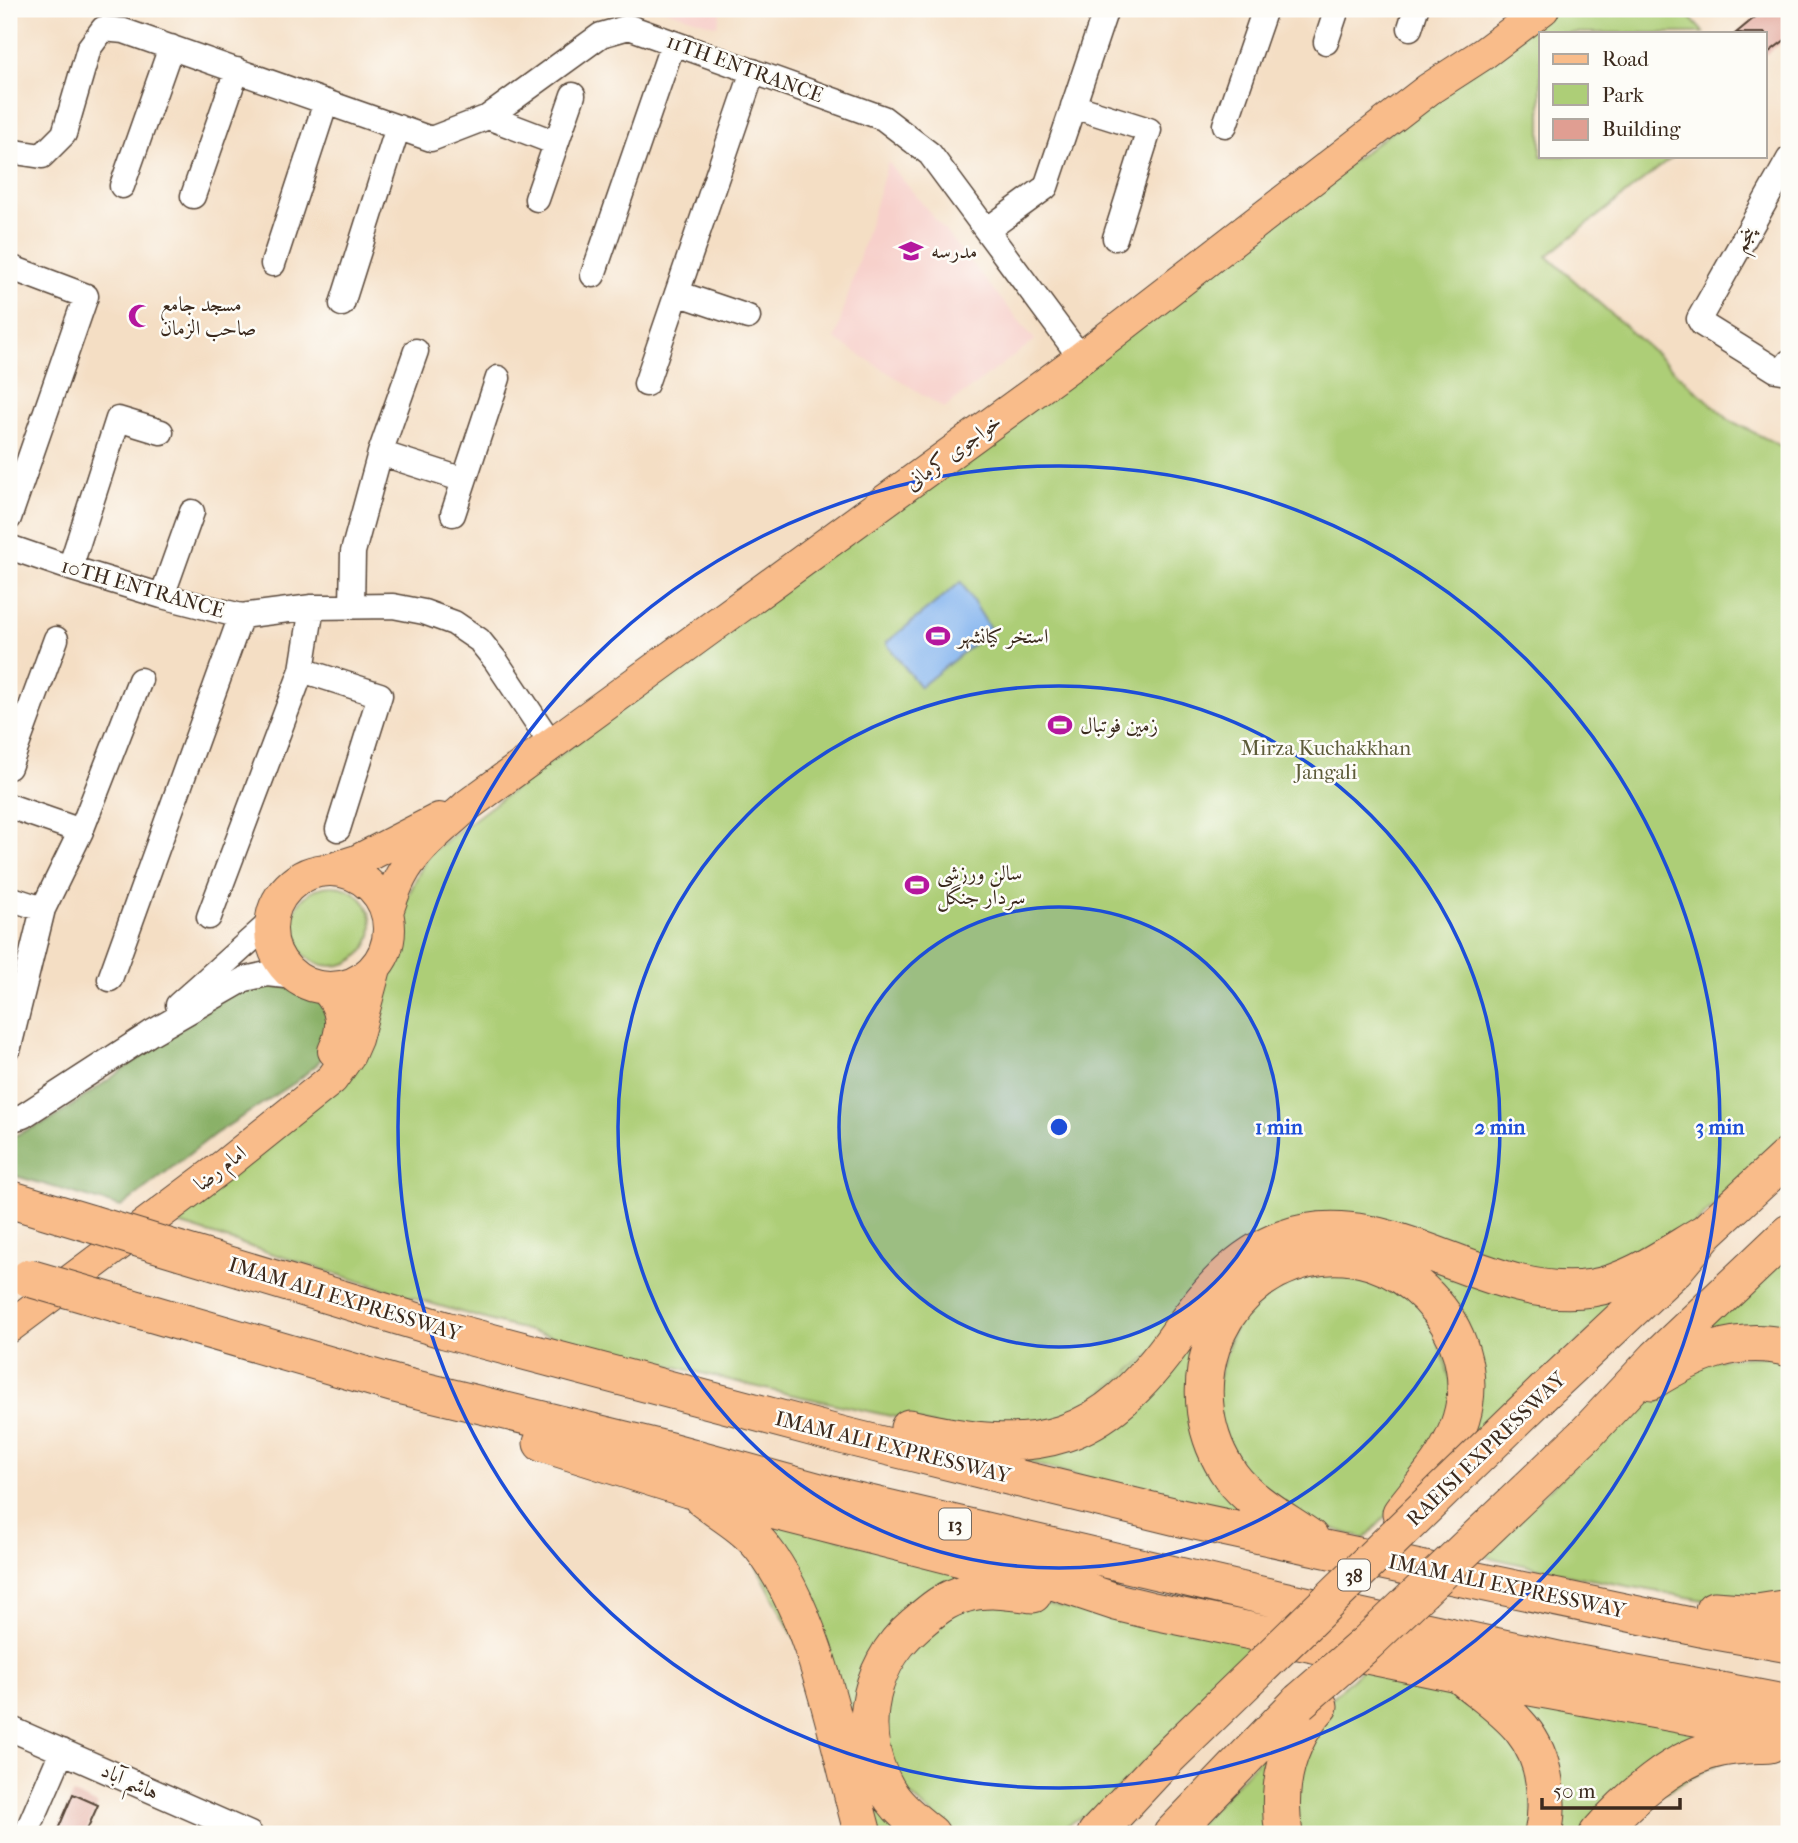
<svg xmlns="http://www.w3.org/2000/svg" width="1798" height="1843" font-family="'IM FELL French Canon',Amiri,serif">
	<rect width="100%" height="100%" fill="#fdfcf7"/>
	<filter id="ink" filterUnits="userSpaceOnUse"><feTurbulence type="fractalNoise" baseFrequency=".0143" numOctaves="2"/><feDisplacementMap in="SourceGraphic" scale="14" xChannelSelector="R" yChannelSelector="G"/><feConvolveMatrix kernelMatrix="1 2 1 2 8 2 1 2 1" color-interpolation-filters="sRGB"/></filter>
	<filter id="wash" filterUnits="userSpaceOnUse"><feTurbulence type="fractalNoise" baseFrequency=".00686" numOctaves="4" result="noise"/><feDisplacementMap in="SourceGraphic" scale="28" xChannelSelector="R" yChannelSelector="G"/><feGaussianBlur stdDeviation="1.57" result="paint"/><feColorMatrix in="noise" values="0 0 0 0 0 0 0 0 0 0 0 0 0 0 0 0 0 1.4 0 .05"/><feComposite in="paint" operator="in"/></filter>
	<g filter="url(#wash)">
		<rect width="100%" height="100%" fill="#f4dec4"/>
		<path fill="#f7d0cb" d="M662,9H722L717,26Z
			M888,162L1035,340L944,408L835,339Z"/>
		<path fill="#adce77" stroke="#747c4a" stroke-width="2" d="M1555,9H1682L1704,33H1541V156H1674L1547,256L1729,420L1789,450V1133L1687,1232L1582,1281L1354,1225L1082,1419L960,1431L770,1390L502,1324L416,1299L163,1219L285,1124L395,953L399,940V915L428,854Z
			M292 926a40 40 0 1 1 80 0a40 40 0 1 1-80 0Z
			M1297,1242L1484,1281L1649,1272L1476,1444L1467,1431L1417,1277L1269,1266L1196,1400L1281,1525L1120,1488L964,1444L1030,1448Z
			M1789,1249V1338L1706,1342L1710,1322Z
			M1345,1264L1427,1305L1458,1402L1395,1507L1364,1539L1302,1518L1249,1487L1210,1405L1240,1309L1277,1278Z
			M1789,1355V1600L1746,1608L1579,1577L1478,1555L1665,1381L1701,1360Z
			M724,1504L986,1581L864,1680L916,1834H870L846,1736Z
			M1031,1601L1258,1643L1104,1804L1052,1834H953L892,1778L882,1684L952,1606Z
			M1363,1668L1442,1683L1525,1748L1536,1834H1294L1300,1744L1333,1697Z
			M1484,1687L1767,1737L1588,1834H1551L1553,1825Z
			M1320,1694L1276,1834H1189Z"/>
		<path fill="#8ab168" stroke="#626e43" stroke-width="2" d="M291,985L315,995L332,1013L324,1054L317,1064L296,1082L215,1134L121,1207L9,1174V1138L53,1119L228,995L249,987Z"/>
		<path fill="#83b4ef" stroke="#5f6f86" stroke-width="2" d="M961,582L991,630L920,687L886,643Z"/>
		<g id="blocks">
			<path fill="#e09e92" d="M1765,9H1789V37L1765,55V33H1736Z
				M73,1794L98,1805L85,1834H56Z"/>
		</g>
	</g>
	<g filter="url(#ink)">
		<use href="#blocks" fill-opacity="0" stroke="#574537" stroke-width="2"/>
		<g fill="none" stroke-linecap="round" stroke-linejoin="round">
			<g stroke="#574537" stroke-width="27">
				<path id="minor" d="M1410,28L1416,9
					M1326,42L1337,9
					M1073,106L1149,130L1115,238
					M488,117L556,143
					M1225,125L1265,9
					M9,151L42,156L64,134L89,48L103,29L124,31L431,139L488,117L601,35L629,27L883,118L930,154L1081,358
					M1789,159L1699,319L1702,324L1776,370L1782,371L1789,362
					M122,186L171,47
					M193,196L237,70
					M537,199L573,95
					M987,230L1046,187L1106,9
					M273,264L326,102
					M593,275L673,43
					M677,293L748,317
					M342,304L398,127
					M646,384L753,71
					M380,453L464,480
					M453,514L498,378
					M9,518L86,296L12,268
					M9,547L70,568L162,596L241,616L312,607L393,606L424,612L454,623L479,640L496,661L552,745
					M70,568L118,419L161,432
					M162,596L192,512
					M352,606L353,552L380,453L416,351
					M302,670L380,695L338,829
					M9,767L56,639
					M9,806L81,831L43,909L9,1047
					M81,831L140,680
					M9,898L43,909
					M209,917L302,670L312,607
					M110,979L241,616
					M178,1005L272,921
					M9,1120L23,1116L151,1033L245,979L267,974L295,977
					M9,1728L250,1834
					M26,1834L62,1751"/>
			</g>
			<g stroke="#574537" stroke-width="34">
				<path id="major" d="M271 929a59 59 0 1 1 118 0a59 59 0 1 1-118 0Z
					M329,870L357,861L439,819
					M387,912C391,900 395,887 401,876C416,847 445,827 468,805L1081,358L1429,89L1483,54L1543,9
					M326,989C344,1008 345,1028 334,1051
					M9,1327L226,1164L332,1079L349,1055L356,1039L375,968"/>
			</g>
			<g stroke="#574537" stroke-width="39">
				<path id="highway" d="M9,1199L92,1224
					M181,1251L445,1330L845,1436L1008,1476L1181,1518L1325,1549L1705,1629L1789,1644
					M129,1307L395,1384L670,1451L831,1495L1282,1600L1563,1661L1789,1704
					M1651,1381C1694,1354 1738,1334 1789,1348
					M1545,1391L1675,1269L1706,1232L1789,1155
					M909,1428C1038,1458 1100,1445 1179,1333C1206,1294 1237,1256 1283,1239C1387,1200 1486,1305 1592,1288C1633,1281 1670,1253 1706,1232
					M1585,1435L1657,1358L1789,1233
					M542,1443L688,1489L1056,1582L1116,1602L1149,1610L1458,1674L1789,1734
					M703,1499C723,1514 746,1527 761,1546C817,1615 839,1749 863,1834
					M1310,1538C1283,1519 1251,1503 1231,1476C1175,1397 1210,1282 1307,1259C1398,1237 1488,1329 1461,1419C1450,1457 1424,1482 1401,1513
					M1714,1610L1757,1613L1789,1608
					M1459,1674C1498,1707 1536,1726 1544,1781C1547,1799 1547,1816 1543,1834
					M931,1834C917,1823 903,1813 892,1798C854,1743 864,1668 915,1625C930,1612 944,1599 964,1594C986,1587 1010,1591 1033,1594
					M1096,1834L1164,1761
					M1172,1834L1299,1702
					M1284,1834C1276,1786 1286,1743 1319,1706
					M1598,1834C1627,1800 1676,1756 1721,1748C1737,1745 1754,1745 1770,1744"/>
			</g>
			<use href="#minor" stroke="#fff" stroke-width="24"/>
			<use href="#major" stroke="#f9bc8a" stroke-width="32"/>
			<use href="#highway" stroke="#f9bc8a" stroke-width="37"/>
			<g stroke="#574537" stroke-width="39" stroke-linecap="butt">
				<path id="highway-bridge" d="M92,1224L181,1251
					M29,1278L129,1307
					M1299,1702L1367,1643L1585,1435
					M1164,1761L1545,1391"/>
			</g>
			<use href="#highway-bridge" stroke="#f9bc8a" stroke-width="37"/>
		</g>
	</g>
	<circle cx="1059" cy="1127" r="220" fill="#1d4ed8" fill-opacity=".12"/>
	<g fill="none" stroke="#1d4ed8" stroke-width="3.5">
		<circle cx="1059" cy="1127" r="220"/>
		<circle cx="1059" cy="1127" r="441"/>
		<circle cx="1059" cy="1127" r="661"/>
	</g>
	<defs>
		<g id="school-bare" transform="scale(1.89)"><path d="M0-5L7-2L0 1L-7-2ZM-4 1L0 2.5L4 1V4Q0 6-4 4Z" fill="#b5179e" stroke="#fdfcf7" stroke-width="2.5" paint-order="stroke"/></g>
		<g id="mosque-bare" transform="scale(1.89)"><path d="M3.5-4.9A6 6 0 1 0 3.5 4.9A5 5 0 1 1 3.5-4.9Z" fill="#b5179e" stroke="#fdfcf7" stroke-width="2.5" paint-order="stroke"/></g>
		<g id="stadium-bare" transform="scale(1.89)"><path d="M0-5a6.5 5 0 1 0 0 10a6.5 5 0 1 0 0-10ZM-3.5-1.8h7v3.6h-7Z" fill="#b5179e" stroke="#fdfcf7" stroke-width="2.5" paint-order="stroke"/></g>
	</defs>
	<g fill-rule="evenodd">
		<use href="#school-bare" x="911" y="251"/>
		<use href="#mosque-bare" x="140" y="316"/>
		<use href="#stadium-bare" x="938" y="636"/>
		<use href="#stadium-bare" x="1060" y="725"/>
		<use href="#stadium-bare" x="917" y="885"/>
	</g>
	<g text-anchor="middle" stroke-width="5" stroke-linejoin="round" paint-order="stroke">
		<g fill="#fdfcf7" stroke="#75695f" stroke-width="2">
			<rect x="939" y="1508.5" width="32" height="31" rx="5"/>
			<rect x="1338" y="1559.5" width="32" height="31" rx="5"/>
		</g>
		<g font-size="19" font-weight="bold" fill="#3b2a1e">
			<text x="955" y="1531">13</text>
			<text x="1354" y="1582">38</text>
		</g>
		<g font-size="21" fill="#3b2a1e" stroke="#fdfcf7">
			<text transform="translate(745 68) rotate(20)" y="7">11TH ENTRANCE</text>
			<text transform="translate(1744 239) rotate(-60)" y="7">پنجم</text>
			<text transform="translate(953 452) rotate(-36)" y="7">خواجوی کرمانی</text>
			<text transform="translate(143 588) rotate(16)" y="7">10TH ENTRANCE</text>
			<text transform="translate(220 1168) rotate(-38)" y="7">امام رضا</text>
			<text transform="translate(345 1299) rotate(17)" y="7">IMAM ALI EXPRESSWAY</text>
			<text transform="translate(893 1447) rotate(14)" y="7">IMAM ALI EXPRESSWAY</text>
			<text transform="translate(1486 1449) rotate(-44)" y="7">RAEISI EXPRESSWAY</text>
			<text transform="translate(1507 1586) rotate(12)" y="7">IMAM ALI EXPRESSWAY</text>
			<text transform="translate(130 1781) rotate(24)" y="7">هاشم آباد</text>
		</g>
		<g font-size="21" fill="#3b2a1e" stroke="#fdfcf7" text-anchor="start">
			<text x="931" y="258">مدرسه</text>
			<text x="160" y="311">مسجد جامع<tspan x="160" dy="24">صاحب الزمان</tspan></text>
			<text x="958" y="643">استخر کیانشهر</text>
			<text x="1080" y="732">زمین فوتبال</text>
			<text x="937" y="880">سالن ورزشی<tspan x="937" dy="24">سردار جنگل</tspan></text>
		</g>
		<g font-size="21" fill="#5d5b39" stroke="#fdfcf7">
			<text x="1326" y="755">Mirza Kuchakkhan<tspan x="1326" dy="24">Jangali</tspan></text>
		</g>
	</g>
	<circle cx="1059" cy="1127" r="10" fill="#1d4ed8" stroke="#fdfcf7" stroke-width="3.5"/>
	<g font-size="21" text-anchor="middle" font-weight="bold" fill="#1d4ed8" stroke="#fdfcf7" stroke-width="5" stroke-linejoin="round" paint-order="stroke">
		<text x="1279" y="1134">1 min</text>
		<text x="1500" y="1134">2 min</text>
		<text x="1720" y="1134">3 min</text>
	</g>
	<rect width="1798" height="1843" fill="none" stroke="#fdfcf7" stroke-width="35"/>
	<rect x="1539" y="32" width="228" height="126" fill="#fdfcf7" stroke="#afa8a0" stroke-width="2"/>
	<rect x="1553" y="54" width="35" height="10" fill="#f9bc8a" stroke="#afa8a0" stroke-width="2"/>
	<text x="1602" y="66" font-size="21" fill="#3b2a1e">Road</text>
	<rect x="1553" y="84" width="35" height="21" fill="#adce77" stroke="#afa8a0" stroke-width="2"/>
	<text x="1602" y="102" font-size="21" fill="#3b2a1e">Park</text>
	<rect x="1553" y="119" width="35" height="21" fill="#e09e92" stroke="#afa8a0" stroke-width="2"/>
	<text x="1602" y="136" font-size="21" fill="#3b2a1e">Building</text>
	<path d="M1542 1798v10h138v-10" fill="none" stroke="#3b2a1e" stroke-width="3.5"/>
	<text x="1553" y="1798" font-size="21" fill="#3b2a1e" stroke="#fdfcf7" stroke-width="5" paint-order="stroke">50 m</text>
</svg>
